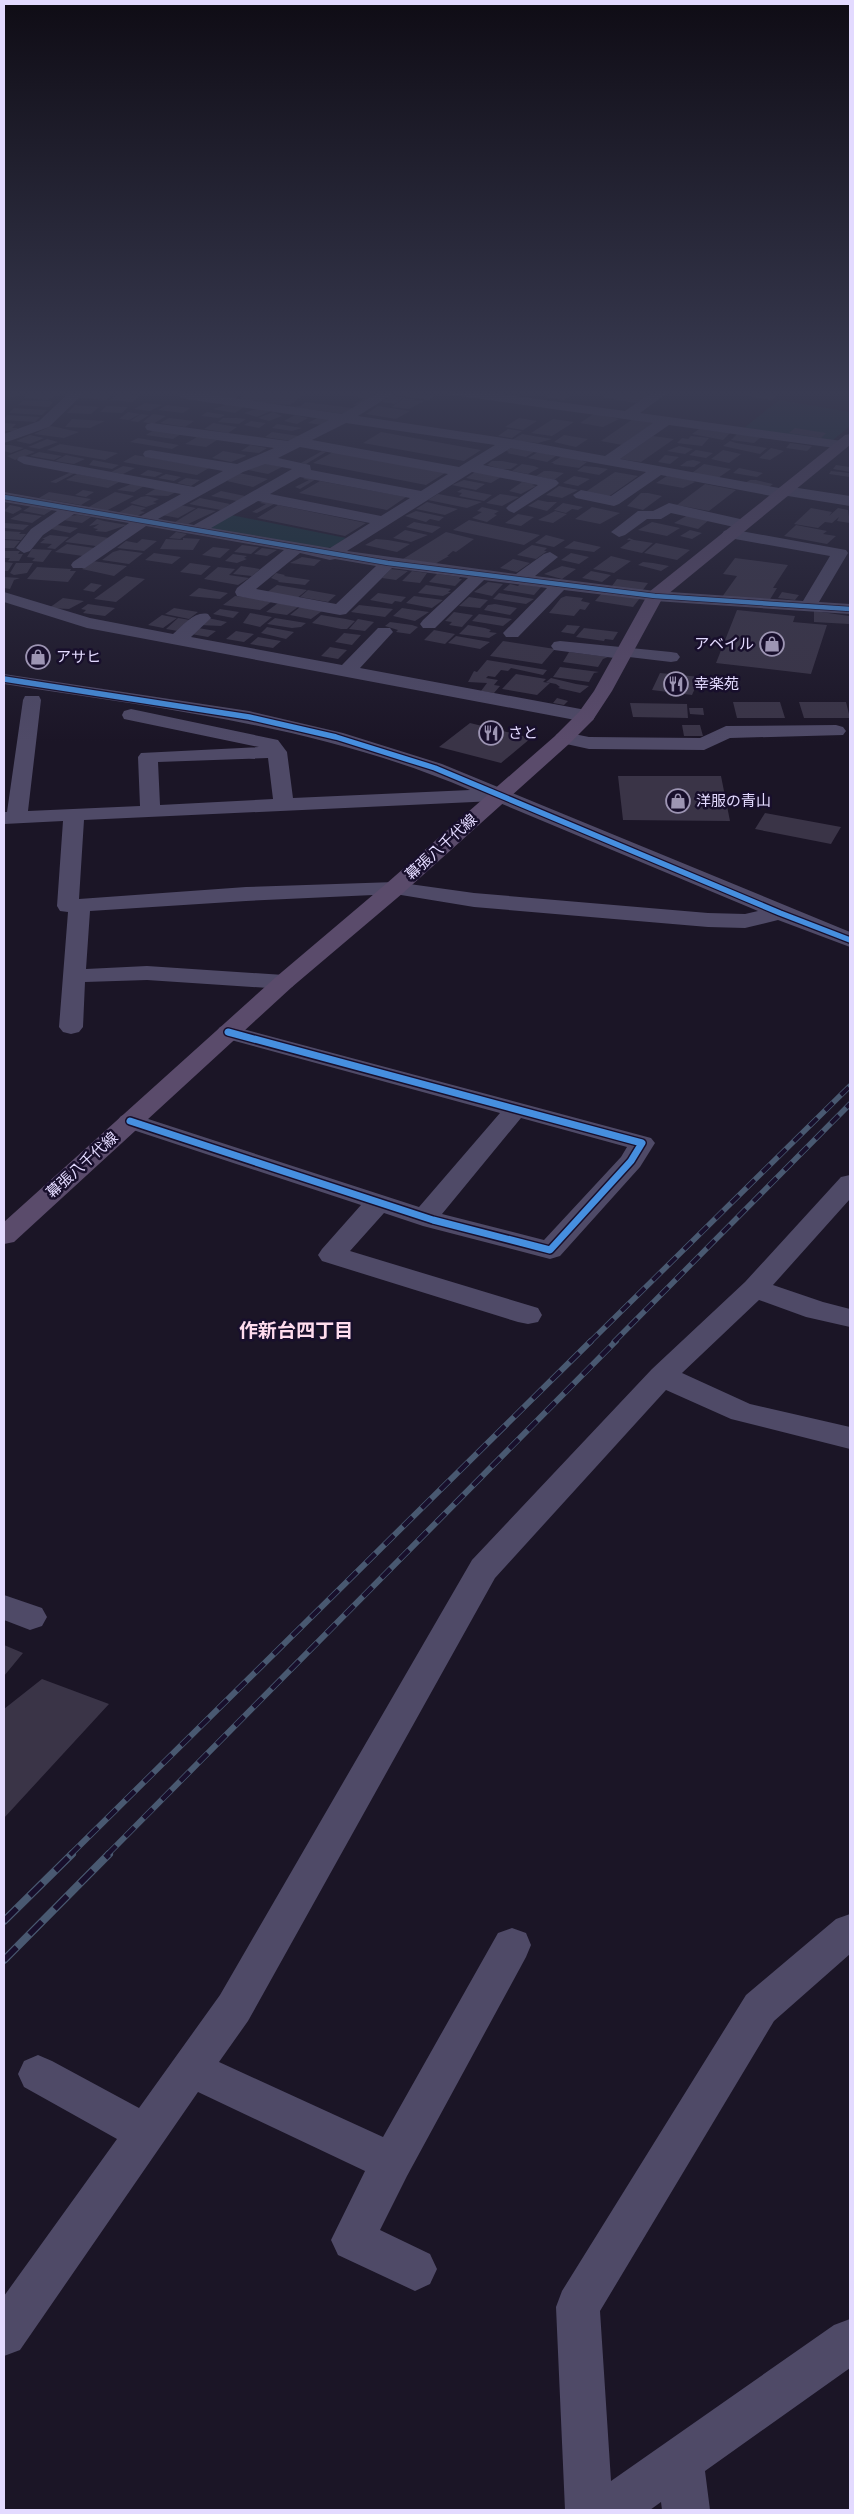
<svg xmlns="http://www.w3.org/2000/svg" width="854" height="2514" font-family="Cabin,'Noto Sans JP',sans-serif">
	<rect width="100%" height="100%" fill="#1b1526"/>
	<path fill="#122f35" d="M779,400L850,412V426L833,440L744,428Z
		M231,515L346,538L332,547L318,550L206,530Z"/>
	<path fill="#3a3447" d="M4,390L25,392L15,397H4Z
		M187,390H245L234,399L184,392Z
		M249,390H282L307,392L290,405L237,401Z
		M324,390H380L359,406L353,405L365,398L321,392Z
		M402,390L426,391L421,394L435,396L429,400L394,395Z
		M478,390H509L503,394Z
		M518,390H530L528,391L537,392L531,396L513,393Z
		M614,390H654L636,403L602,397Z
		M711,390H767L782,392L771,400Z
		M88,391L114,392L107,400L80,398Z
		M31,392L58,394L48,400L24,398Z
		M555,392L572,395L564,400L545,397Z
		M118,393L140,395L133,402L111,400Z
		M389,396H395L404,397L395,404L382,402Z
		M404,398L424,401L409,409L392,407Z
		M24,400L50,401L53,402L49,407L18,405Z
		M306,402L312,403L353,408L345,414L291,407L300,406Z
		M145,403L162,405L150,411L134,409Z
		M229,404L245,406L235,413L213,409Z
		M75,405L99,407L91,414L67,413Z
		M167,405L190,408L183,413L158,410Z
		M106,406L128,407L122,413L100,412Z
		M378,406L410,411L396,419L366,414Z
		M14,408L47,410L42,415L9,413Z
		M259,408L271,411L257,417L244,413Z
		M128,412L140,414L129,420L119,419Z
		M207,412L225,415L219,418L201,416Z
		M273,412L282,416L269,421L258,418Z
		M595,413L606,416L619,419L603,427L580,423Z
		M141,414L149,415L138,422L130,421Z
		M153,414L166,416L153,424L143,422Z
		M7,415L40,417L35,422L4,420Z
		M295,415L308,418L297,424L284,421Z
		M319,417L332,420L322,425L308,423Z
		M169,418L194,421L185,427L160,423Z
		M223,418H237L246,419L239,424L218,422Z
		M519,418L537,421L523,430L505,427Z
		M72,419L105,421L90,428L65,427Z
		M553,419L574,422L552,436L531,433Z
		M633,419L654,423L622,445L601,441Z
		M251,421L266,423L259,428L244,425Z
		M4,423L16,424L12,428H18L14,431H4Z
		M213,423L237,427L228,433L204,429Z
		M277,424L302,428L292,431L272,428Z
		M51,426L79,432L64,438L34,434Z
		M795,428L826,433L821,438L789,433Z
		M508,429L522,431L512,438L498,436Z
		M699,429L730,433L723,440L692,434Z
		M154,430L181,434L173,439L146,435Z
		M272,432L299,436L291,441L265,437Z
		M381,432L481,450L464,461L363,443Z
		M522,434L552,439L538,443L512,440Z
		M737,434L761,437L754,443L731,440Z
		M30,435L44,438L30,444L16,441Z
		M564,435L588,439L576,447L554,442Z
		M653,436L674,439L641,462L620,459Z
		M691,436L709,438L702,446L677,443L682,438L688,439Z
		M197,437L217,440L206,447L185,444Z
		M138,438L179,445L172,449L130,442Z
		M47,439L58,442L39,449L28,447Z
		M730,441L736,443L767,448L760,454L723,446Z
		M790,443L812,446L807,451L786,448Z
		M60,444L118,453L105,460L47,450Z
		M4,445H10L24,448L11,453L4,451Z
		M250,445L267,448L259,453L241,451Z
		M679,446L693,449L685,454L667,451Z
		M511,448H516L537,450L526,457L507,453L509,452L506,451Z
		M771,448L784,451L770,460L759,458Z
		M25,449L35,452L15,460L7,456Z
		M696,450L713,453L706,458L689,455Z
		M723,450L741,454L729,463L711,459Z
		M223,451L245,455L246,456L231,462L212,458Z
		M322,451L326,452L306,464L301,463Z
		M39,452L62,456L54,460L30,456Z
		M333,452L445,473L426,485L313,463Z
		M538,452L556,456L547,462L528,458Z
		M66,455L85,459L74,464L55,461Z
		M135,455L209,468L197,475L123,462Z
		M665,455L679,457L670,464L658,462Z
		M562,456L585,459L582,461L587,462L579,468L553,464L554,463H551Z
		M93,460L119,465L112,469L89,465Z
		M693,460L701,462L694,467L680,466L687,461Z
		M492,461H502L518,464L511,469H502L487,465Z
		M263,463L282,467L268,474L248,470Z
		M522,464L534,466L539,468L528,474L512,471Z
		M704,464L731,469L718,478L692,473Z
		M836,465L850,467V472L833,469Z
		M123,466L135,468L123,474L111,472Z
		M584,466L596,467L608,469L599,475L577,471Z
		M739,468L763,473L757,477L733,473Z
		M148,470L163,473L155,477L140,475Z
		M544,471H550L564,473L554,480L536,476Z
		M831,471L850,473V477L829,474Z
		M71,472L75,473L56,483L50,482Z
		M475,472L501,477L491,483L466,478Z
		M615,472L638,476L608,497L584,493Z
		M239,473L268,479L253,487L227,481Z
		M77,474L119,482L108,488L66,480Z
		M166,474L181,477L174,481L158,478Z
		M574,476L590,479L578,486L563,483Z
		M667,476L691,480L695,482L683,488L656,483Z
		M306,477L316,479L300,489L295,487L309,480L303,479Z
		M186,478L200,480L191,486L177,483Z
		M464,480L485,484L476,490L452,485Z
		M750,480H756L773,484L769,487L745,483Z
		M320,481L406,497L387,510L299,493Z
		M522,482L535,484L532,485L536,486L521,494L509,491Z
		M131,484L144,486L134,492L117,490Z
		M705,484L736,490L709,511L677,505Z
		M559,486L578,490L562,498L546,495Z
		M155,489H160L176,492L168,496L145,495Z
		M462,489L492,495L484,501L459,496L462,493L457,492Z
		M83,490L94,492L86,497L75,495Z
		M221,491L245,496L237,501L211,496Z
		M49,492L91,499L81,505L39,498Z
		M115,492L134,496L106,511L87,508Z
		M641,493H648L662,496L643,510L627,506Z
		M438,494L482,502L467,508L428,500Z
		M500,494L519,497L502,506L486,503Z
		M147,496L159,499L153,502L157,503L146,507L130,503L141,497Z
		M200,498L230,504L221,510L189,504Z
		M538,500L548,502H557L547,511L528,506Z
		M264,501L274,504L257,513L252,512L266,504L260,503Z
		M427,502L439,505L458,509L445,515L416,509Z
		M563,503L583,507L578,510L572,509L566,513L554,510Z
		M10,505L20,507L22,509L13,514L4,511Z
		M132,505L146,508L140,511L145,512L137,516L118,513Z
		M180,505L196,508L178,518L162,515Z
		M278,505L366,523L345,536L257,518Z
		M31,506L52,510L44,515L23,511Z
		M482,507L499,511L494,514L497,515L487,522L472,518L482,512L477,511Z
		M592,507L620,513L600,524L575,519Z
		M198,508L216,511L188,524L175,522Z
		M811,508L832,512L829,516L838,508L848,510L850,523L837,521L839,517L832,523L825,522L818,528L794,524Z
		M416,511L444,517L439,521L430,519L426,522L405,516Z
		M555,511L567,514L553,523L538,520Z
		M21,513L42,516L32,523L10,519Z
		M518,514L534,517L521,526L505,523Z
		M78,515L91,517L82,523L63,520L69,516Z
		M688,515L709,520L698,529L674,523Z
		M97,519L104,521L127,525L106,532L95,531L98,529L93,528L99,524L89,526Z
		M469,520L540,535L524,545L453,530Z
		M414,522L441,527L432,533L406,527Z
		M652,522L680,528L667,536L638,530Z
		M5,523L29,525L23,530L4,528Z
		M57,525L78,528L70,533L51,529Z
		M796,525L827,531L823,534L836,536L827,544L784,536Z
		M405,530L428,535L411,542L393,538Z
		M690,530L702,533L692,539L680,536Z
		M4,531L21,532L19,534H26L21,540L4,539Z
		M176,532L187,534L180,539L169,538Z
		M446,532L474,539L456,552L453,551L447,556H449L433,565L397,560L403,559Z
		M78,533L109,538L96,546L65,542Z
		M50,535L69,537L55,549L47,548L52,544L40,543L45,539H42Z
		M546,535L565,540L554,547L535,543Z
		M183,538L200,539L193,550L160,549L166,539L183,540Z
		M629,538L634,540L653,543L642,553L620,548L631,540H627Z
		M142,539L157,541L144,551L117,548L126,541L137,543Z
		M376,539L388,540L410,544L397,552L365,545Z
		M4,540L20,541L14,548H4Z
		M574,541L601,547L594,552L564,548Z
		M656,543L690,550L677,560L644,553Z
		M67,544L94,548L83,556L55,552Z
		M242,545L259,547L251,554L234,552Z
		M532,545L547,548L544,551H547L536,559L517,555Z
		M213,547L230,549L220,558L202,555Z
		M262,548L277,550L267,556L254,554Z
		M32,549L52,550L43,562L32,561L35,558L27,557Z
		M120,550L143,553L129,564L102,560L113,552Z
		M4,551H20L18,554H23L19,561H8L10,558H4Z
		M154,553L181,557L172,564L145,560Z
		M571,553L589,557L579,564L561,560Z
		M233,554L247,556L244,558L247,559L237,563L225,561Z
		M611,556L631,561L614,573L593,569Z
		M302,557L321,560L314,566L290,563Z
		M735,558L788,565L773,588H777L769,601L722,597L737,576L723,574Z
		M513,559L530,563L517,572L500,568Z
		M93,561L127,566L114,576L82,569Z
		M4,562L13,563L8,571H4Z
		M643,562L653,563L669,566L661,571L638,565Z
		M16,563H33L27,573L14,575L10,573Z
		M190,563L211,566L201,575L180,572Z
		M241,566L260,569L252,576L233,574Z
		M562,566L576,569L562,579L544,574Z
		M37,567L71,569L70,571H76L68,582L27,579Z
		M218,567L235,569L229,575L249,578L238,585L204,579Z
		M391,569L408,571L396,580L382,578Z
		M412,571L427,573L420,583L402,581Z
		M591,571L611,575L602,582L582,578Z
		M276,573L285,575L284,576L310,580L305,585L278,582L279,581L271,578Z
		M437,574L460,577L459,579H462L455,586L429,582Z
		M126,576L145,579L116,602L94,599Z
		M4,577L20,578L14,580L10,589L4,588Z
		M617,579L648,583L642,591L612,586Z
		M488,582L503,584L492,596L474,592Z
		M91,583L102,585L94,592L83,590Z
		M510,584L518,586L520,584L541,587L534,595L503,590Z
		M277,585L307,590L296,599L266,593Z
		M426,585L451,589L448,592H451L443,596L418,593Z
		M199,588L228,593L220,599L189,596Z
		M308,590L336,595L328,602L300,597Z
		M782,592L799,595L795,600L778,598Z
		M378,593L406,597L401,602L395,601L392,604L370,600Z
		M499,593L534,599L526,604L493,599Z
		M602,593L640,598L633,607L595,601Z
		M235,596L252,598L271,602L260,610L223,605Z
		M414,596L443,600L432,608L406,603Z
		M566,596L583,598L581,601L590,603L585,610L580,609L574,616L549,613L561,598Z
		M469,597L488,600L480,608L459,606Z
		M63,598L84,601L69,609L49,608Z
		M278,603L298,607L287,615L266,612Z
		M88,604L115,608L105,616L83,613L86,610L81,609Z
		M495,604L517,608L510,615L484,610L488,605Z
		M359,605L393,609L385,617L351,612Z
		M300,607L322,611L311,619L290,615Z
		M174,608L198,612L189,619L165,614Z
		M402,608L415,610L429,612L415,621L393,616Z
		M220,609L239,612L233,618L213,614Z
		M737,610L795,616L793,622L827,625L811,674L716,663Z
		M814,611L849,616V624L814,622Z
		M454,612L473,615L462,627L449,625L452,622L445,621Z
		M250,613L272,617L260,627L243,623Z
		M479,614L512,619L503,626L472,621Z
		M162,615L177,618L163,628L148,625Z
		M321,615L346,619L355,621L347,629H341L312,623Z
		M178,618L190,620L178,631L166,629Z
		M208,618L227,622L221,626L200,625Z
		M275,618L306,623L301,627L292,628L267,624Z
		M357,620L358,619L374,622L365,631L349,629Z
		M390,622L412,625L418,627L410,634L396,632L398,630L385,626Z
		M468,625L485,628L491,630L489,632L497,633L489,638L459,634Z
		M567,625L580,626L574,634L561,632Z
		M267,627L294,632L286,639L261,633Z
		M198,628L216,631L208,637L191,634Z
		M584,628L618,632L613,640L605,639L604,641L576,637Z
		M434,630L455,634L445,644L424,640Z
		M236,631L254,634L244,642L226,639Z
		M344,633L361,635L352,645L335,642Z
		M456,636L490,642L480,649L448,643Z
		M258,637L281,641L273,648L250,644Z
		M503,641L555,649L542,664L490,656Z
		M330,647L347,650L338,659L321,656Z
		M569,652L608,657L603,659L598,667L563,662Z
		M487,660L547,670L543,675L511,668L508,671L501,670L495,677L488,676L486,678L498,680L494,685L500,686L494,693L481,691L487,683L468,682L474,671L477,672Z
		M560,667L599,672L594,673L589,682L553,677Z
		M660,673L700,677L692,695L652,690Z
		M516,674L546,679L543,682L550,683L537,695L502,689Z
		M551,678L576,684L589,686L580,693L558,688L560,687L556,684L546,682Z
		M557,698L568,701L564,705L553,703Z
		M733,702H780L785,718H737Z
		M799,702H846L850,718H804Z
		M630,703L687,704L688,718L633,717Z
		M689,708H703L704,715L690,714Z
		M470,723L531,738L501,763L439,747Z
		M682,725H700L703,736H684Z
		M618,776H721L730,821L623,820Z
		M765,813L841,827L831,844L755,829Z
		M4,1645L23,1653L4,1676Z
		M42,1679L109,1704L4,1818V1709Z"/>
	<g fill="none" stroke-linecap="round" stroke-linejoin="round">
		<path fill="#4f4a67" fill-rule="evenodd" d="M72,390H87L49,427L4,443V434L39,421Z
			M383,390H399L358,416L523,441L605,456L653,423L445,394L438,390H472L625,411L655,390H671L640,413L842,441L849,445L842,449L669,425L620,459L779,488L785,486L850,496V506L788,496L782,498L661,475L619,504L614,506L576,498L573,495L581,490L611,496L646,472L511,448L483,465L556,480L559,483L556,486L514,513L509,511L506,508L509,505L538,485L472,472L347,551L516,574L544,554L550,552L558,557L535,576L655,591L803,601L830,556L724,537L722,534L724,531L730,529L846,550L848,553L819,602L850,604V614L655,601L564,590L518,637H506L503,633L547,588L484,580L435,628H423L420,624L423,620L468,578L392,568L346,614L340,615L237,596L235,592L237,588L284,550L146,526L85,568H73L71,565L73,562L129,523L74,514L43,535L30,551L24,553L16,548L31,529L57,511L4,502V492L141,516L181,494L24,464L17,460L19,457L24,456L194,487L223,471L145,457L143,454L145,451L150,450L237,464L274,448L152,431L147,430L145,427L147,424L152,423L288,441L329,420L186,399L181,398L179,395L181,392L186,391L342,414ZM346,423L495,445L459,467L312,440ZM300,447L448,474L421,491L311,470L310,465L278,458ZM265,464L292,469L194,525L158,519L243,472ZM300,477L410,498L381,516L270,494ZM258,501L370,523L330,548L211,528ZM300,553L330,560L335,559L376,566L336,604L256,589Z
			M669,503L749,521L751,524L743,529L671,513L661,519H647L625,535L619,537L611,532L638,511H653Z
			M4,592L90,618L173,634C184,625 194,611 208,614L211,618L191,637L342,665L378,628H390L393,632L360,668L586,710L593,712L595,716L593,720L586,722L87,628L4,602Z
			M560,641L671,652L677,653L680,657L677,661L671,662L629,657L622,659L554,650L551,646L554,642Z
			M4,674L249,711L343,733L442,764L850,932V947L778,920L745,928L708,927L474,907L395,894L246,901L90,911L86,969L147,966L284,975L292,977L296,982L292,987L284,989L147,980L85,982L83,1027L79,1032L71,1034L63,1032L59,1027L68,912L60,911L57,906L63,821L4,824V812H7L23,700L25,696H39L41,700L28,811L140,806L138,757L141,753L259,747L124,719L122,715L124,711L131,709L278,740L287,752L293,798L470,790C320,726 164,709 4,684ZM268,758L273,799L160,805L158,762ZM495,801L758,911L745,914L708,913L474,893L395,882L246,887L79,899L84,820Z
			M836,725L843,727L846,731L843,735L730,738L704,750L589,749L557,742L554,738L557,734L564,732L589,737L700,738L726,726Z
			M228,1025L651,1138L655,1143L640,1167L560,1256L550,1259L423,1226L384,1213L350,1251L538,1308L542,1315L538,1322L528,1324L518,1322L322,1261L318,1255L322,1249L361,1205L121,1126L117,1121L121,1116L130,1113L139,1116L419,1207L500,1113L220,1037L216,1032L220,1027ZM521,1118L627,1147L621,1157L544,1240L442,1214Z
			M850,1175V1199L773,1285L823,1302L850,1309V1327L806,1317L759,1300L682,1373L750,1404L850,1427V1449L731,1419L666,1390L495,1578L248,2021L219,2062L383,2137L498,1933L512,1928L526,1933L531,1945L526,1957L407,2176L380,2230L430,2254L437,2269L430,2284L415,2291L338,2255L331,2240L365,2171L198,2092L20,2350L4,2356V2296L117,2139L24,2087L18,2074L24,2061L38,2055L52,2061L139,2108L220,1995L472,1560L652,1369L745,1282L841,1177Z
			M4,1595L42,1608L47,1617L42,1626L30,1630L4,1620Z
			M850,1914V1954L774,2021L600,2311L611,2481L834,2325L850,2319V2368L705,2471L710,2510H662L661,2502L650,2510H565L556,2307L562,2291L746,1995L836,1919Z"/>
		<path fill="#5a4b6b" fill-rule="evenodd" d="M850,434V445L662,599L612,691L593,720L569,744L403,893L292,987L14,1242L4,1244V1222L276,977L387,883L555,736L579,712L594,691L649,592L845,435Z"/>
		<g stroke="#495971" stroke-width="5.5">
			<path id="rail-far2" d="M590,1342L850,1086
				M614,1342L850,1104"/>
		</g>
		<g stroke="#495971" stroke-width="6">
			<path id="rail-far1" d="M70,1855L591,1341
				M107,1855L616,1341"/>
		</g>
		<g stroke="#495971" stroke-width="8">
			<path id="rail" d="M4,1921L72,1854
				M4,1960L109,1854"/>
		</g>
		<use href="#rail-far2" stroke="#180f2c" stroke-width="4" stroke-dasharray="11" stroke-linecap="butt"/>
		<use href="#rail-far1" stroke="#180f2c" stroke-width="4.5" stroke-dasharray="13" stroke-linecap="butt"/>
		<use href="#rail" stroke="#180f2c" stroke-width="5.5" stroke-dasharray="18" stroke-linecap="butt"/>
		<g stroke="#180f2c" stroke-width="6">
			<path id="cycleway-far2" d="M4,497L388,563L655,596L850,609"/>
		</g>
		<g stroke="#180f2c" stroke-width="8">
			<path id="cycleway-far1" d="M4,679L249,717L336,737L435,768L780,913L850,940"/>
		</g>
		<g stroke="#180f2c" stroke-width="10">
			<path id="cycleway" d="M130,1121L433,1220L550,1250L631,1161L642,1143L228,1032"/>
		</g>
		<use href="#cycleway-far2" stroke="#468fdf" stroke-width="4.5"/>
		<use href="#cycleway-far1" stroke="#468fdf" stroke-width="5.5"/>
		<use href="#cycleway" stroke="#468fdf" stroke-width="7"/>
	</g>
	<linearGradient id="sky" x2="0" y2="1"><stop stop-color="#0f0c15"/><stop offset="0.53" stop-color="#393b52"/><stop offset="1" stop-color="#393b52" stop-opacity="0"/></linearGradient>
	<rect width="854" height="742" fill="url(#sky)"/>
	<defs>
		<g id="shop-ring" transform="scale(1.25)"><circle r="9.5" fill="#180f2c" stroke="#9d95b3" stroke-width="1.5"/><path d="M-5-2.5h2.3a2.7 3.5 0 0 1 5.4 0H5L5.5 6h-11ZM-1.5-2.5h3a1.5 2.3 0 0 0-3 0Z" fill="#9d95b3"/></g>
		<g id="restaurant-ring" transform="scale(1.25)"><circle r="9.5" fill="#180f2c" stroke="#9d95b3" stroke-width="1.5"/><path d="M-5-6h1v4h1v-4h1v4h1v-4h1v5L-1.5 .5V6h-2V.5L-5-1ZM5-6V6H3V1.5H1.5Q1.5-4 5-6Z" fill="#9d95b3"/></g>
	</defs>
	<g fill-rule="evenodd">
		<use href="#shop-ring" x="772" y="644"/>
		<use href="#shop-ring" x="38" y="657"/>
		<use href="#restaurant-ring" x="676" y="684"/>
		<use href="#restaurant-ring" x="491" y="733"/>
		<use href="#shop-ring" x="678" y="801"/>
	</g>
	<g text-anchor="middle" stroke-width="5" stroke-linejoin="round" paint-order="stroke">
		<g font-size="15" fill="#e3daff" stroke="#180f2c" text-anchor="start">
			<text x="754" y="649" text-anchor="end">アベイル</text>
			<text x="56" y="662">アサヒ</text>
			<text x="694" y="689">幸楽苑</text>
			<text x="508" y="738">さと</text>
			<text x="696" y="806">洋服の青山</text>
		</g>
		<g font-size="15" fill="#e3daff" stroke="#180f2c">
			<text transform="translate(441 847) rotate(-42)" y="5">幕張八千代線</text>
			<text transform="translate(82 1165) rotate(-42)" y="5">幕張八千代線</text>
		</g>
		<g font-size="19" font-weight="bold" fill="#ffdcee" stroke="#180f2c">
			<text x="296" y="1337">作新台四丁目</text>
		</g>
	</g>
	<rect width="854" height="2514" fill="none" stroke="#e3daff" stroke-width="10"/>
</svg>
